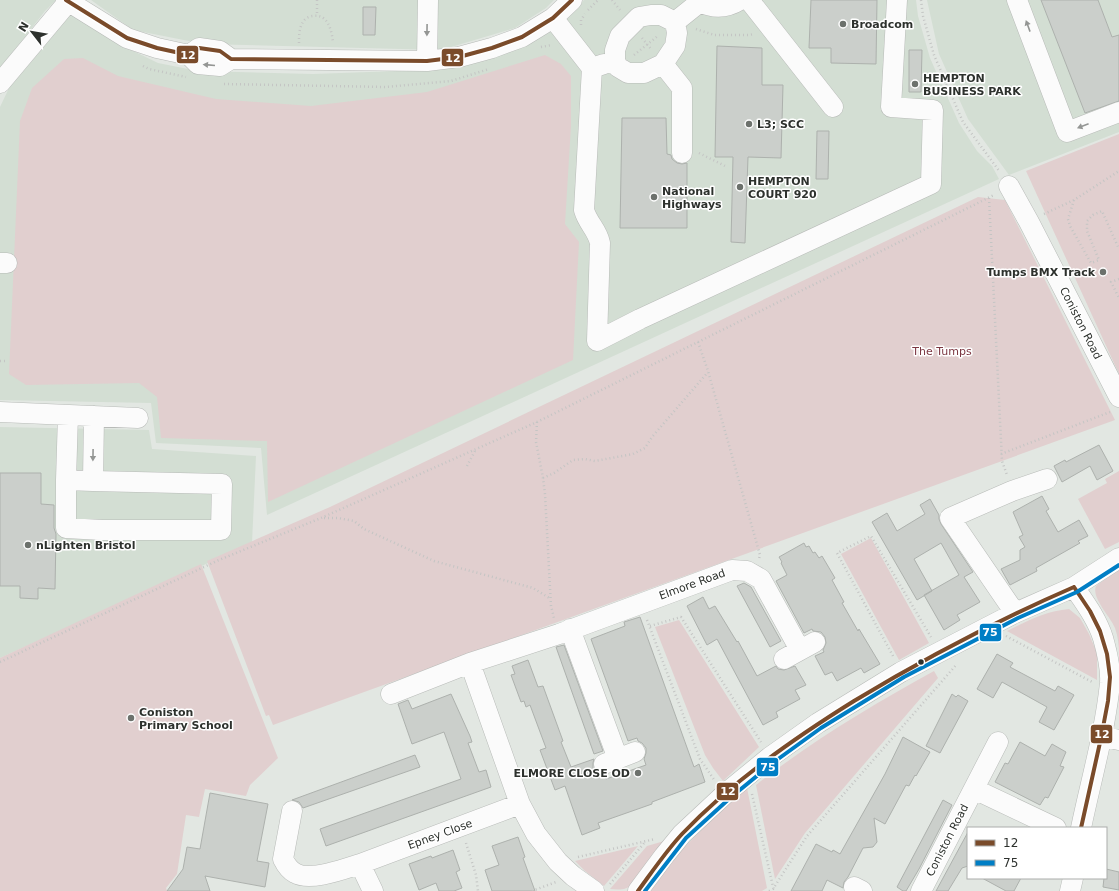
<svg xmlns="http://www.w3.org/2000/svg" width="1119" height="891" font-family="'DejaVu Sans',sans-serif">
	<rect width="100%" height="100%" fill="#e2e7e2"/>
	<path fill="#d3ded3" d="M0,0H56L45,11L0,69Z
		M91,0H554L546,8L515,28L441,50L204,44L133,30Z
		M584,0H916L918,16L930,58L959,123L977,151L992,166L999,179L267,515L261,448L156,443L151,403L0,400V107L9,88L71,14L123,46L158,63L198,71L313,74L425,70L565,20Z
		M927,0H1119V132L1009,175L968,119L939,54Z
		M0,427L149,430L152,449L256,456L252,543L0,658Z"/>
	<path fill="#e1cfcf" d="M545,55L561,64L571,76V126L565,224L579,242L573,360L268,502L267,441L161,438L157,397L139,383L26,385L9,374L20,121L32,88L64,59L83,58L118,76L216,99L311,106L427,92Z
		M1119,134V374L1026,171Z
		M978,197L1005,200L1115,420L273,725L269,715L266,716L207,561L330,507Z
		M1119,471V542L1105,549L1078,499L1107,483L1105,479Z
		M871,538L929,643L899,660L841,554Z
		M201,564L278,758L250,785L246,796L205,789L199,817L186,815L177,874L166,888L167,891H0V658Z
		M1119,569V654C1119,645 1118,637 1115,628C1111,617 1091,598 1096,586Z
		M1069,609L1080,618L1089,634L1097,653V680L1007,631C1027,621 1046,611 1069,609Z
		M679,620L759,747L723,781L713,768L705,755L655,627Z
		M934,671L938,678L805,833L775,879L756,785C812,741 872,705 934,671Z
		M747,788L767,888L762,891H651L678,854L707,824Z
		M671,839L634,884C626,890 620,890 610,889L647,846Z
		M638,846L604,886L585,871L575,861Z"/>
	<path fill="#cbcfcb" stroke="#adb1ad" d="M811,0H877L876,64L831,63V48H809Z
		M1041,0H1098L1112,37L1119,35V101L1085,113Z
		M363,7H376L375,35H363Z
		M717,46L762,48V85H783L781,158L748,157L745,243L731,242L733,157H715Z
		M909,50H922L921,92H909Z
		M622,118H666L667,154L671,155L672,159L677,163L682,164L687,163V228H620Z
		M817,131H829L828,179H816Z
		M1099,445L1113,471L1097,480L1090,466L1062,482L1054,466L1065,460L1066,462Z
		M0,473H41V504L54,505V528L56,534L55,589L38,588V599L20,598V586H0Z
		M1042,496L1049,509L1046,511L1058,532L1079,520L1088,536L1078,541L1080,543L1036,568L1037,571L1010,585L1001,569L1020,560V550L1025,547L1019,537L1023,535L1013,512Z
		M930,499L939,515V519L941,524L973,572L964,577L980,602L957,615L960,620L944,630L924,595L959,575L941,543L914,559L932,591L917,600L872,522L887,513L897,531L925,514L920,505Z
		M804,543L806,547L809,546L813,553L815,552L819,558L822,556L835,578L832,580L844,602L842,603L858,631L859,629L880,664L864,673L861,668L837,681L832,672L825,675L815,656L824,652L823,650L826,643L825,637L821,632L813,631L812,629L804,633L776,581L787,575L781,563L782,562L779,557Z
		M744,583L751,587L781,641L770,647L737,586Z
		M703,597L709,609L715,606L737,642L738,641L757,676L776,666L778,669L784,670L795,666L806,685L795,690L800,699L776,712L778,717L763,725L717,639L707,645L687,606Z
		M640,617L694,767L699,764L705,782L652,802V804L598,823L600,828L582,835L565,786L555,790L540,750L546,748L530,705L526,707L524,701L521,702L511,675L515,674L512,666L528,660L538,687L543,686L563,741L561,742L571,767L594,759L593,763V768L597,773L604,775L606,779L646,765L644,759L646,753V748L642,743L638,741L637,738L628,741L591,639L625,626L624,622Z
		M564,645L603,751L594,754L556,647Z
		M997,654L1013,663L1010,667L1055,691L1058,686L1074,695L1054,730L1039,722L1047,707L1002,682L993,698L977,689Z
		M451,694L470,736L472,742L468,743L479,772L486,770L491,787L326,846L320,829L461,779L444,732L412,744L398,704L408,700L412,709Z
		M952,694L956,697L958,695L968,701L940,753L926,746Z
		M903,737L930,752L916,776L915,775L909,786L906,785L885,824L874,818L877,842L873,847L863,848L848,877L844,882L843,888L827,880L822,891H791L816,844L832,852L833,850L840,854L885,774Z
		M1020,742L1045,756L1052,744L1066,752L1060,766L1064,767L1048,798L1045,797L1040,805L995,782L1005,763L1008,764Z
		M415,755L420,767L303,808L299,802L292,800Z
		M210,793L268,804L257,861L269,863L265,887L205,876L210,891H167L183,869L187,847L200,849Z
		M943,800L952,805L919,869L906,891H903L897,887Z
		M968,832V866L962,868L948,891H936Z
		M518,837L525,857L523,858L535,891H492L485,870L499,865L492,846Z
		M453,850L460,870L456,872L462,888L454,891H439L436,883L419,890L409,864L431,856L432,858Z
		M1106,869L1119,872V890L1103,887L1104,878H1106Z
		M982,878H1021L1014,891H1006Z"/>
	<g fill="none" stroke-linecap="round" stroke-linejoin="round">
		<g stroke="#b8bbb8" stroke-width="21">
			<path id="minor" d="M66,0L127,38L157,48L189,55L198,64L220,66L231,59L427,61L459,57L492,48L522,37L553,18L572,0
				M699,0L700,2C714,9 727,8 740,0
				M749,0L833,107
				M1017,0L1067,132L1119,112
				M651,15H661L675,22L677,33L675,46L663,64L644,73H628L618,67L615,61V50L620,36L639,17Z
				M553,18L592,68L604,64
				M675,22L700,2
				M189,55L199,48L220,51L231,59
				M427,61L428,0
				M663,64L682,88V153
				M592,68L584,210C588,224 597,229 600,243L597,341L640,319L931,184L933,110L891,107L897,0
				M0,83L68,2
				M1009,186L1029,222L1119,397
				M0,263H7
				M0,412L138,418
				M68,415L66,480L93,481L94,416
				M66,480V528L102,530H221L222,484L93,481
				M1074,587C1085,603 1097,619 1103,638C1107,652 1111,668 1110,683C1105,732 1091,780 1081,828
				M1015,613L950,518L1012,491L1047,479
				M570,629L618,759
				M784,659L815,642
				M470,663L520,804L536,834L558,862L573,876L594,891
				M391,694L470,663L559,634L732,570L747,571L761,579L800,650
				M1101,736L1119,740
				M604,764L635,752
				M974,789L1056,828
				M292,811L283,859C286,865 289,870 295,873C310,882 344,869 360,864L520,804
				M360,864L373,891
				M854,887L862,891
				M638,891L664,856L682,834L726,793L770,757L818,723L901,672L1015,613L1074,587L1119,558
				M921,891L998,742
				M1070,891L1073,878"/>
		</g>
		<path stroke="#c4c5c4" stroke-width="2.5" stroke-dasharray="1 3" stroke-linecap="butt" d="M317,0V16
			M612,0L620,10
			M921,0L923,16L934,55L963,122L1000,172
			M588,10L598,0
			M581,25V20L585,14
			M696,29L714,35H749L754,34
			M642,38L651,49
			M299,43C299,36 299,28 303,22C305,18 310,16 314,16C328,14 332,31 333,43
			M541,47L552,45
			M634,55L659,35
			M143,66L149,69L186,77
			M224,84L386,87L451,81L489,69
			M699,153L727,167
			M989,198L1002,461L1007,475
			M1074,200L1068,219L1070,226L1091,263L1099,260L1087,231V221L1093,215L1102,211L1119,249
			M1044,214L1074,200L1119,171
			M1119,279L1111,282L1119,298
			M698,342L708,371L760,555L759,559
			M0,361H6
			M537,422L536,442L543,478L545,494L551,606L554,618
			M1001,454L1110,412
			M467,466L476,449
			M543,478L554,473L573,460L585,459L595,461L633,454L645,448L652,437L708,372
			M324,518H338L354,521L364,529L434,561L533,588L551,599
			M647,620L700,759L715,781
			M650,626L681,617L761,742
			M1006,636L1094,683
			M893,656L837,553L871,536L931,637
			M0,662L219,560L321,518L537,422L994,195
			M752,794L774,891
			M466,843L476,875L478,891
			M578,857L655,839
			M610,884L645,842
			M532,891L556,882
			M769,891L773,889L807,836L957,664"/>
		<use href="#minor" stroke="#fbfbfb" stroke-width="20"/>
		<g stroke="#fff" stroke-width="7">
			<path id="bus-1" d="M66,0L127,38L157,48L189,55L199,48L220,51L231,59L427,61L459,57L492,48L522,37L553,18L572,0
				M1074,587L1090,611L1100,631L1107,654L1110,677L1108,701L1101,738L1081,828
				M638,891C652,872 666,851 682,834C733,781 793,739 854,701C925,658 998,620 1074,587"/>
		</g>
		<g stroke="#fff" stroke-width="7">
			<path id="bus-2" d="M645,891L686,838L730,798L774,762L821,728L904,677L1018,618L1077,592L1119,565"/>
		</g>
		<use href="#bus-1" stroke="#7a4b2a" stroke-width="4"/>
		<use href="#bus-2" stroke="#007ec5" stroke-width="4"/>
	</g>
	<defs><path id="oneway-solid" d="M-6-.8H1V-3.2L6.5 0L1 3.2V.8H-6Z"/></defs>
	<g fill="#949694">
		<use href="#oneway-solid" transform="translate(1028 26) rotate(-110)"/>
		<use href="#oneway-solid" transform="translate(427 30) rotate(91)"/>
		<use href="#oneway-solid" transform="translate(209 65) rotate(-175)"/>
		<use href="#oneway-solid" transform="translate(1083 126) rotate(159)"/>
		<use href="#oneway-solid" transform="translate(93 455) rotate(91)"/>
	</g>
	<g fill="#6c716c" stroke="#fff" stroke-width="1.5">
		<circle cx="843" cy="24" r="4"/>
		<circle cx="915" cy="84" r="4"/>
		<circle cx="749" cy="124" r="4"/>
		<circle cx="740" cy="187" r="4"/>
		<circle cx="654" cy="197" r="4"/>
		<circle cx="1103" cy="272" r="4"/>
		<circle cx="28" cy="545" r="4"/>
		<circle cx="131" cy="718" r="4"/>
		<circle cx="638" cy="773" r="4"/>
	</g>
	<circle fill="#2d312d" stroke="#fff" stroke-width="1.5" cx="921" cy="662" r="3.5"/>
	<g text-anchor="middle" stroke-width="3" stroke-linejoin="round" paint-order="stroke">
		<g font-size="11" font-weight="bold" fill="#2d312d" stroke="#fff" text-anchor="start">
			<text x="851" y="28">Broadcom</text>
			<text x="923" y="82">HEMPTON<tspan x="923" dy="13">BUSINESS PARK</tspan></text>
			<text x="757" y="128">L3; SCC</text>
			<text x="748" y="185">HEMPTON<tspan x="748" dy="13">COURT 920</tspan></text>
			<text x="662" y="195">National<tspan x="662" dy="13">Highways</tspan></text>
			<text x="1095" y="276" text-anchor="end">Tumps BMX Track</text>
			<text x="36" y="549">nLighten Bristol</text>
			<text x="139" y="716">Coniston<tspan x="139" dy="13">Primary School</tspan></text>
			<text x="630" y="777" text-anchor="end">ELMORE CLOSE OD</text>
		</g>
		<g font-size="11" fill="#2d312d" stroke="#fff">
			<text transform="translate(1081 323) rotate(63)" y="4">Coniston Road</text>
			<text transform="translate(692 584) rotate(-20)" y="4">Elmore Road</text>
			<text transform="translate(440 834) rotate(-20)" y="4">Epney Close</text>
			<text transform="translate(947 840) rotate(-63)" y="4">Coniston Road</text>
		</g>
		<g font-size="11" fill="#7b3641" stroke="#fff">
			<text x="942" y="355">The Tumps</text>
		</g>
	</g>
	<g stroke="#fff" stroke-width="1.5">
		<rect x="176" y="45" width="23" height="19" rx="4" fill="#7a4b2a"/>
		<rect x="441" y="48" width="23" height="19" rx="4" fill="#7a4b2a"/>
		<rect x="979" y="623" width="23" height="19" rx="4" fill="#007ec5"/>
		<rect x="1090" y="724" width="23" height="20" rx="4" fill="#7a4b2a"/>
		<rect x="756" y="757" width="23" height="20" rx="4" fill="#007ec5"/>
		<rect x="716" y="782" width="23" height="19" rx="4" fill="#7a4b2a"/>
	</g>
	<g font-size="11" text-anchor="middle" font-weight="bold" fill="#fff">
		<text x="188" y="59">12</text>
		<text x="453" y="62">12</text>
		<text x="990" y="636">75</text>
		<text x="1102" y="738">12</text>
		<text x="768" y="771">75</text>
		<text x="728" y="795">12</text>
	</g>
	<rect x="967" y="827" width="140" height="52" fill="#ffffff" stroke="#abadab"/>
	<rect x="975" y="840" width="20" height="6" fill="#7a4b2a" stroke="#abadab"/>
	<text x="1003" y="847" font-size="12" fill="#2d312d">12</text>
	<rect x="975" y="860" width="20" height="6" fill="#007ec5" stroke="#abadab"/>
	<text x="1003" y="867" font-size="12" fill="#2d312d">75</text>
	<g transform="translate(32 32) rotate(301)" stroke="#ffffff" stroke-width="3" paint-order="stroke">
	<path d="M0-3L7 15L0 10L-7 15Z" fill="#2d312d"/>
	<text y="-6" font-size="11" font-weight="bold" text-anchor="middle" fill="#2d312d">N</text>
	</g>
</svg>
